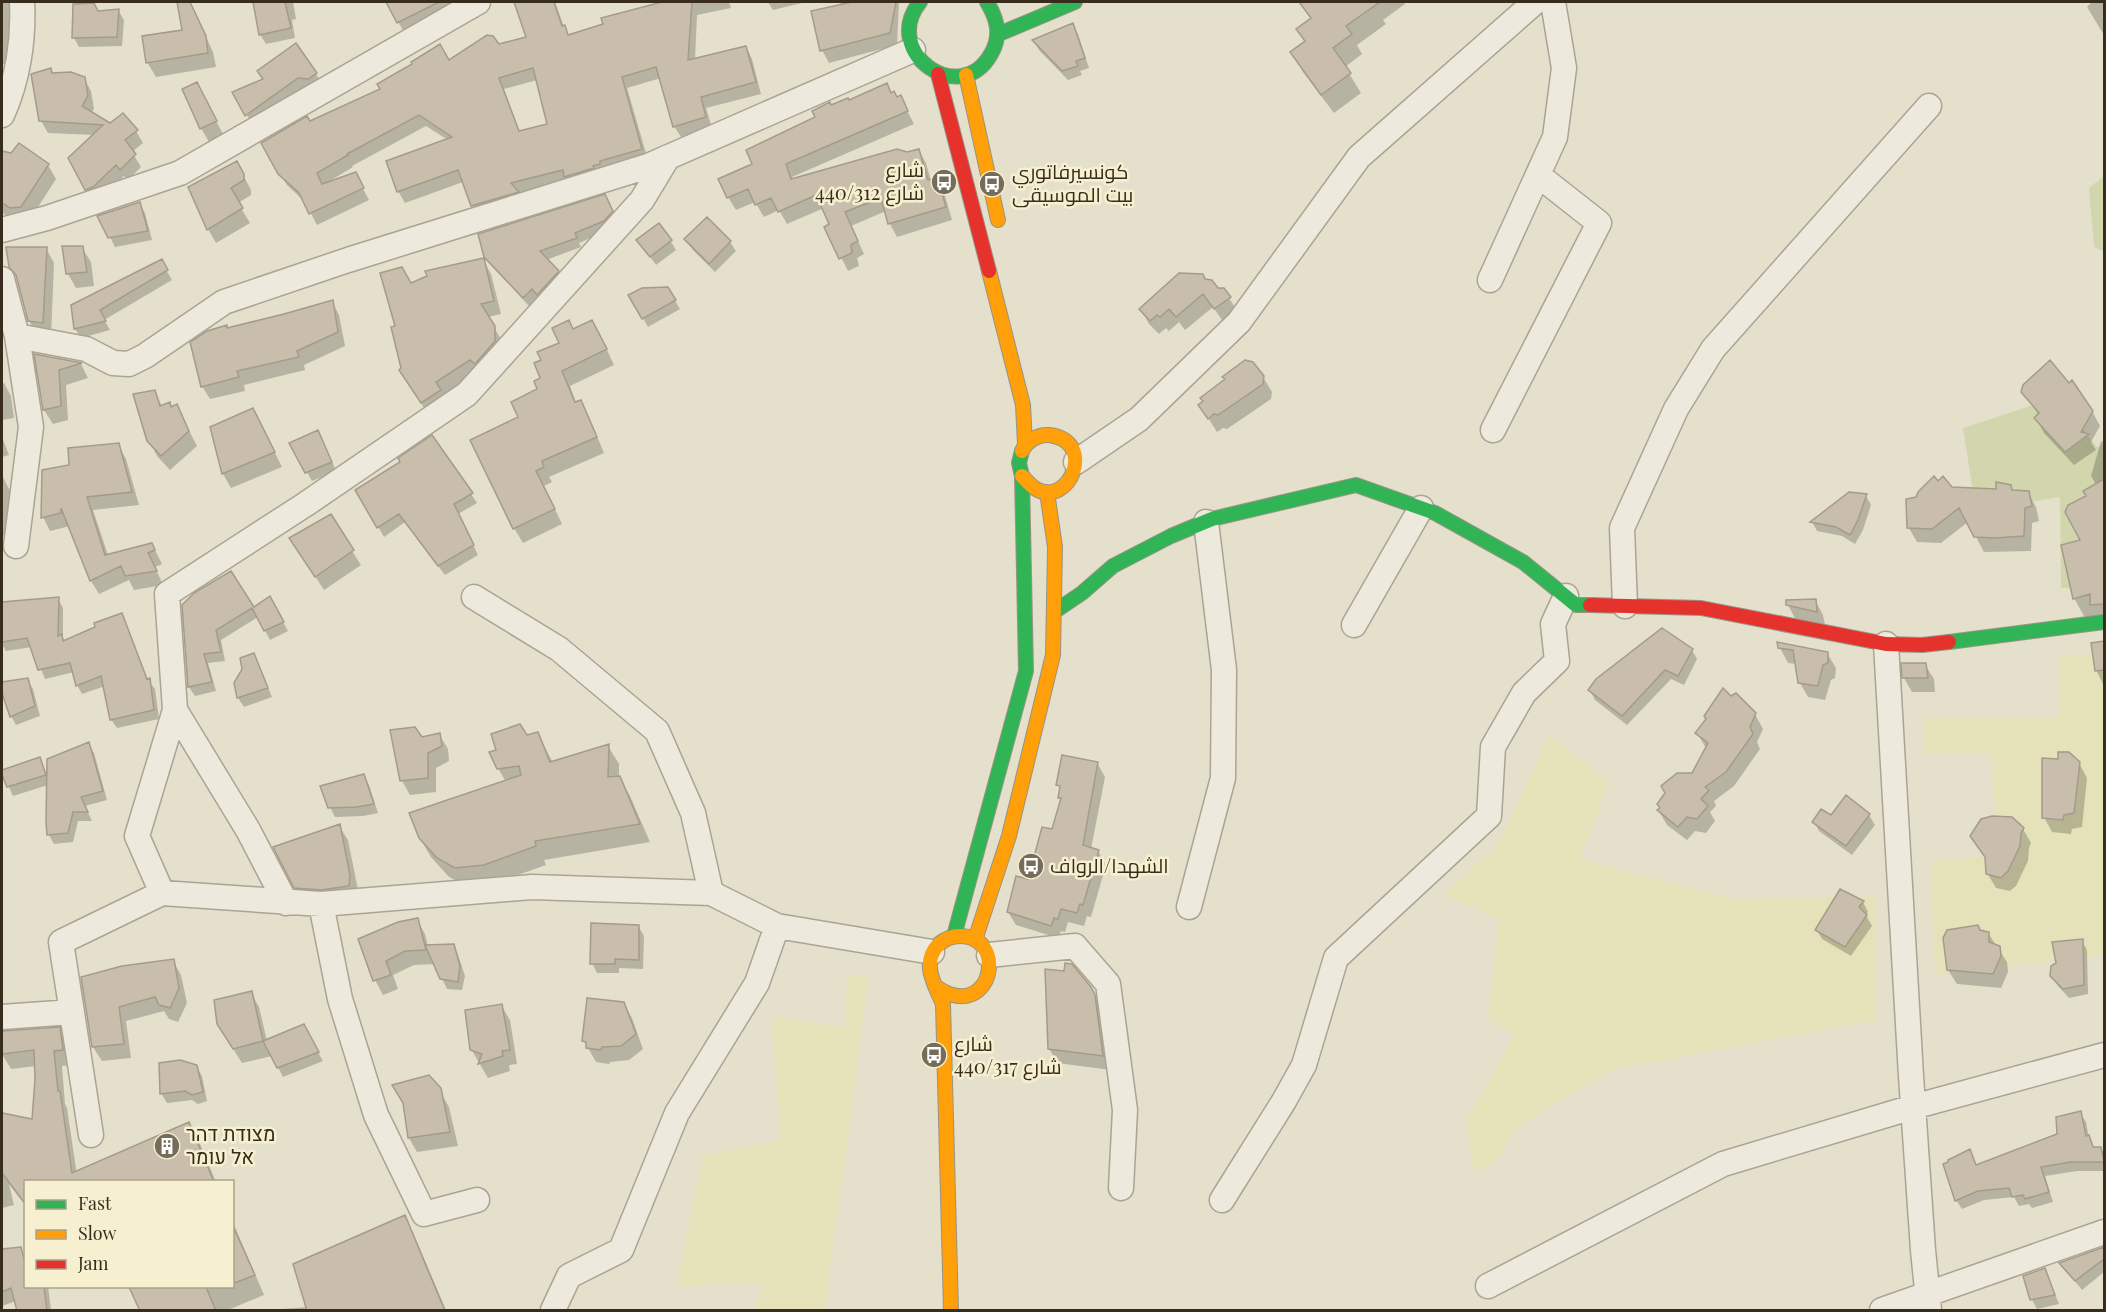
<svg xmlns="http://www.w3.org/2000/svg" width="2106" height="1312" font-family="'Playfair Display',Cairo,Heebo,serif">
	<rect width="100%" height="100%" fill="#e5e0cb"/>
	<path fill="#e5e2ba" d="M2104,654V955L1935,975L1930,861L1998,855L1991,753H1923L1925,718L2060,717L2059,655Z
		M1549,735L1609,781L1580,859L1734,899L1875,896L1876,1020L1611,1070L1516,1127L1496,1162L1474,1172L1466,1121L1514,1035L1488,1018L1499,920L1444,894L1499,843Z
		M869,975L825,1310H756L762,1282L676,1286L703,1155L781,1140L771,1016L845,1028L847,976Z"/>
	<path fill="#d1d6ad" d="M2104,176V252L2094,247L2089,188Z
		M2058,397L2097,447L2104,445V589L2061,588L2060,497L1976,511L1963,428Z"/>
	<path fill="#0003" fill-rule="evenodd" d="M2,2H10L13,21L10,65L2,64Z
		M179,2H190L213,52L216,67L156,77L147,62L183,31Z
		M254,2H293L296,19L292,20L295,38L266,44L260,34Z
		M387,2H470L405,34Z
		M519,2H555L564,27L569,36L605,25L656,5L655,2H729L731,8L697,15L695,60L746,47L752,59L761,94L706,108L712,128L681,137L674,126L661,78L627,88L648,160L519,194L524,203L479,217L463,182L405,203L398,191L388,162L448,140L426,126L352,166L353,167L328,182V183L361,185L369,200L317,225L305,202L287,185L263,144L449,62L528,38L516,3ZM537,80L549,125L520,133L504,89Z
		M768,2H801L802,3L773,10Z
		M841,2H899L897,45L829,63L822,50L841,6Z
		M1301,2H1404L1405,4L1383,20L1386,24L1357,45L1362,54L1345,67L1361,93L1334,113L1303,72L1292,52L1306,42L1298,29L1311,19Z
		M2092,2H2104V35L2087,7Z
		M75,5L98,12L118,10L124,20L122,46L79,47L74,38Z
		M1072,25L1078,34L1089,68L1080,71L1082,75L1068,80L1039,50L1034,41Z
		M51,70L53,74L84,78L91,91L94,109L91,113L110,125L136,131L143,143L132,152L141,167L128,180L124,176L100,199L93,201L86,190L94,135L48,133L41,121Z
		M316,74L323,86L254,127L234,93Z
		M891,94L897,98L900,97L914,124L792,177L793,180L918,150L926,163L931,181L937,179L944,192L952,220L897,237L890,224L886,211L851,226L864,254L857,258L859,266L848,271L826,227L831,225L824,208L787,224L779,210L764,217L755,202L736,210L728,197L754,164L831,107Z
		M204,98L224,136L209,142L201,128Z
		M2,153L48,165L56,179L29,221L20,222L2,213Z
		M237,163L251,190V195L238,203L250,223L216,243L208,229Z
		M139,203L145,213L152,240L115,247L110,237Z
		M610,205L617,222L609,230L579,243L581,247L546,260L557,272L563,281L538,298L529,306L492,266L486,256Z
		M707,219L730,242L736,251L715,272L692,249L686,239Z
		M638,240H670L676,250L656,265Z
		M46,248L54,263L51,337L38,336L29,321L19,281L11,267Z
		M82,248L91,262L94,286L76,288L68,274Z
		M483,260L491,274L501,314L488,317L502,341L429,416L401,371L403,369L397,328L411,285Z
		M161,261L172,280L104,320L110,330L81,338L75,329L72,306Z
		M1205,281L1229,298L1238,312L1224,323L1213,307L1185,330L1179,322L1169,331L1166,328L1159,334L1149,324L1141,309Z
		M667,288L680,309L648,327L630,296Z
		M332,301L339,315L345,346L304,365L305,370L244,385L245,391L210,399L202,386L227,329Z
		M601,337L614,365L570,386L576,403L580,402L589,417L604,453L549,477L552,482L544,486L562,524L523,543L514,528L520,418L539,390L542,379L543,361L561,343Z
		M36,356L81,364L88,378L66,385L68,420L53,424L44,410Z
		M1263,377L1272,392L1271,399L1227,429L1223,428L1217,432L1200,405Z
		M4,383L11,396L14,418L2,420V384Z
		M154,391L162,406L169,403L184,421L197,446L170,470L157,456L149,440Z
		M2023,392L2092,411L2100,426L2091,442L2096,450L2074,465L2044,433L2036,418L2039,415Z
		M261,425L282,467L231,488L223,474L212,428Z
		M2,437L9,455L2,457Z
		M323,441L336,471L312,481L291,444Z
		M2101,441L2104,442V622L2084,616L2074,598L2088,496L2097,486L2091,476Z
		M118,445L126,459L139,505L93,510L108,555L152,544L162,564L155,567L163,585L134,590L129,580L99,594L91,581L70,526L50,531L43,517L71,466Z
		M2,475L15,501L8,514L6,534L2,536Z
		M1938,483L1952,488L1998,490L2010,486L2014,491L2028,493L2036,507L2039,521L2032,523L2031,551L1984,552L1968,522L1941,543L1917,542L1909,528L1918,498Z
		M357,490L471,494L477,503L458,514L478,555L445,575L405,522L384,537Z
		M1866,496L1871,505L1863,530L1855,544L1842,536L1817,531L1812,522Z
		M330,516L361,565L324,590L300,553Z
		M231,573L254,609L270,598L288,631L270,640L258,617L221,640L225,661L208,663L216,691L195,696L189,687L184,606Z
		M58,599L63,608V638L65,642L121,615L148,680L155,689L159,719L117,728L111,719L105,686L82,694L77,685L74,672L45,679L32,647L6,651L2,644V604Z
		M1815,600L1823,615L1825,625L1796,620L1788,605Z
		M2104,641V686L2097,672L2092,644Z
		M1780,648L1827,653L1836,668L1835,678L1831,680L1825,700L1808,697L1800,683L1797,664L1788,663Z
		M1692,650L1697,659L1684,685L1671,679L1627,725L1595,700L1590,690Z
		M254,654L272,697L244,707L238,698L236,683Z
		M1925,665L1934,679L1935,692H1912L1904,678Z
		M27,679L33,689L40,716L16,725L11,716L2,684Z
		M1731,698L1755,714L1763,729L1757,742L1760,749L1734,786L1714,801L1716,806L1710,812L1715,821L1706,833L1695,831L1687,840L1667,825L1659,811L1692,774L1706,748L1697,733Z
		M392,731L422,739L439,734L448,749L449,761L436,768V792L410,795L402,781Z
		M538,734L553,763L608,746L619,764V777L630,796L650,842L544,860L546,865L495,883L467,886L449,877L431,857L420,838L506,782L498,768L526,737Z
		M88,744L94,753L107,800L85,806L92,821H78L73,842L54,844L49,835L48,785L13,796L2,772L39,759L48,778Z
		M1097,763L1105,777L1091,849L1098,851L1106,865L1091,917L1087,916L1084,926L1068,922L1065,932L1061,931L1058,938L1016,925L1008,912L1029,881L1053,831L1061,801L1059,797L1061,790L1058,784Z
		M2079,763L2087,778L2082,827L2072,829L2071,834L2052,832L2044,817Z
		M363,776L369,785L378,813L363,816L335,817L330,807Z
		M1847,797L1869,815L1875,825L1852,855L1819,831L1814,822L1831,817Z
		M339,826L348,840L358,890L304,902L296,887Z
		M2023,829L2031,843L2029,848L2028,861L2016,886L2010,891L1996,888L1987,873V859L1972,836Z
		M1863,902L1868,912L1866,915L1872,926L1851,956L1822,939L1817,930Z
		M417,920L425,934L428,946H453L458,955L465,976L462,990L447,989L435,964L414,965L393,975L398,989L383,995L375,980L398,924Z
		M638,926L644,936L643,969L619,968V973H597L592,963Z
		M1980,932L1988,933L2007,962L2008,972L2001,988L1957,984L1948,970Z
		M2082,941L2087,950L2088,994L2069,998L2058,986L2052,976Z
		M173,961L181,975L187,1003L178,1022L169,1019L164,1011L126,1021L131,1058L102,1061L93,1047L82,978Z
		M1090,988L1099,1003L1111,1070L1057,1063L1049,1048Z
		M251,993L259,1007L267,1041L303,1026L323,1061L283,1077L272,1056L242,1063L227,1039Z
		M623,1003L632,1018L643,1049L629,1060L610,1062L609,1064L596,1062L584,1041Z
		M501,1005L510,1020L517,1064L509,1065L510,1071L488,1078L471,1049Z
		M59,1029L68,1044L71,1065L62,1066L65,1104L67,1108L78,1182H26V1206L9,1184L14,1205L2,1208V1114L33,1121L36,1066L11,1069L2,1054V1032Z
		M196,1066L202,1076L207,1101L198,1104L192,1100L167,1103L161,1093Z
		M440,1091L449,1107L458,1146L417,1152L409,1138Z
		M2080,1113L2086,1122L2089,1138L2094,1148L2100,1149L2104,1157V1171H2077L2045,1176L2053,1202L2032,1208L2029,1204L2019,1206L2014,1197L1984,1200L1962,1209L1956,1200L1969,1151L1977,1166L2059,1135Z
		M188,1124L200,1144L216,1182H86Z
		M404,1217L414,1235L446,1310H269L308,1307Z
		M232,1220L264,1295L228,1310H141L131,1286H232Z
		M2104,1248V1272L2082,1290L2061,1264Z
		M20,1249L26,1259V1286H48L51,1310H19L16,1301L2,1306V1250Z
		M2045,1270L2059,1304L2037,1309L2032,1300L2025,1277Z"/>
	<path fill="#c9beac" stroke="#a59b8a" stroke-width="1.5" fill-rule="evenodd" d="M177,2H190L206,36L208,53L146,63L142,36L182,30Z
		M253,2H285L291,28L259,35Z
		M386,2H439L397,23Z
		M514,2H554L562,26L565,25L568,35L603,24L601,18L662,2H692L688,60L746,46L756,82L701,97L706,117L673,127L656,67L622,77L642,149L600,161V164L593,166L594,168L564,177L563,170L511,183L519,192L471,206L458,170L397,192L386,161L452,137L419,115L347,154L348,155L317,173L322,184L356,172L364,188L309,214L299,193L278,174L261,143L307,116L310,121L380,89L377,84L412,64L411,62L440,44L449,60L487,35L493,36L499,44L526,37ZM533,68L547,124L519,131L499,78Z
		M852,2H896L890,33L820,51L811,11Z
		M1299,2H1380L1346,26L1352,34L1333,48L1351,73L1321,95L1290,52L1305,41L1296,29L1311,18Z
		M94,3L98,11L119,9L117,37L72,38L73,4Z
		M1073,23L1085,58L1076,61L1078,66L1062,71L1032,40Z
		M296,43L317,73L308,79L298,78L245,116L232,92L263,79L257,71Z
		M51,68L52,73L71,72L85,77L88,96L82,106L110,123L123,113L138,130L125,140L136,154L120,170L116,165L93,187L85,190L68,158L103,125L39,121L31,74Z
		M197,82L217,121L200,129L182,89Z
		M887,83L891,93L894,91L897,97L901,95L908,111L786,164L791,179L897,149L907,152L919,149L928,180L937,177L946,207L888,224L881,198L845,212L858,241L851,245L852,253L839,259L824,227L829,224L816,195L778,212L771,198L755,205L748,189L727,198L718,179L752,164L746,150L815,117L812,111L830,102L831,105L848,98L849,100Z
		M19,143L49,164L21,207L10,208L2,203V151L11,153Z
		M237,161L244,174V180L231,188L243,208L207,230L188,187Z
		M605,194L613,211L604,221L575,233L577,238L540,251L559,271L537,295L532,289L523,298L484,257L478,234Z
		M140,202L148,231L108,238L97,216Z
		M707,217L731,241L709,264L684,239Z
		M659,223L672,240L650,257L636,240Z
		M62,246H83L87,272L66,274Z
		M6,247H47L43,323L28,321L16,275L9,267Z
		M484,258L494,301L481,304L495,326V341L475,364L470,360L436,382L441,390L421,403L399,370L401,368L391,327L395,326L380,273L402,267L411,283L427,276L425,271Z
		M162,259L168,270L100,310L106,321L74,329L71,305Z
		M1179,273L1203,274L1205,279L1212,280L1218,288H1224L1231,297L1214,309L1203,294L1176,317L1169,309L1160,317L1157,315L1150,321L1139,309Z
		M668,287L676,300L642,319L628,295L642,288Z
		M333,300L338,332L297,351L299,357L237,371L239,377L201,387L190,342L207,331L227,325V328L284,314Z
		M569,320L573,329L592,320L607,349L562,371L575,402L581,400L597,437L542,461L544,467L536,471L555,509L513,529L470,440L518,417L511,402L537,389L534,381L540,378L534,363L541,360L537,352L559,343L552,328Z
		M34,354L82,363L59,370L61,406L43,410Z
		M1245,360L1253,362L1264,376L1263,384L1218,415L1214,414L1208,419L1198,405L1203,401L1200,398L1225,379L1222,377Z
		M2050,360L2069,383L2072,380L2093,411L2081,432L2089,434L2065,452L2034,418L2039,413L2021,392L2023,385Z
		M155,390L160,406L170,402L171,407L177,404L189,431L161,456L147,441L133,394Z
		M253,408L275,452L222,474L210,427Z
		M318,430L332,462L305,473L289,443Z
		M432,435L473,493L454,504L474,545L438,566L399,514L377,528L355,490L400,462L398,458Z
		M119,443L132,492L87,497L105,555L152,543L155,550L148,553L157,571L125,576L121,566L90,581L61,508V513L41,518L42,470L69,465L68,448Z
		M1934,476L1938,481L1943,476L1952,487L1996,489V482L2011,485L2012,490L2029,491L2032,506L2025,508L2024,536L1995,538L1974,537L1959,508L1932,529L1907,528L1906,499L1916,497L1918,492Z
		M2104,479V604L2090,605V594L2073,599L2061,545L2080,540L2065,512L2068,505L2086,496L2083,491Z
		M1849,492L1867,494L1858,520L1850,535L1836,527L1810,522Z
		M331,514L354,550L315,577L289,538Z
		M231,571L254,607L270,596L284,622L264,631L252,608L216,630L221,652L204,654L212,682L188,687L182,605L194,593Z
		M59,597L58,636L62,634L63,641L95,627L94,623L122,613L147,679L150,678L154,710L110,720L101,676L76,686L70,663L38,670L27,638L2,642V602Z
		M1816,599L1817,612L1786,605V600Z
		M1662,628L1693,649L1678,676L1665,670L1622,716L1588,690L1596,679Z
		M2104,641V670L2095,671L2091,643Z
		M1777,642L1828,652V663L1823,665L1818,686L1798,683L1793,650L1778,648Z
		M254,653L268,688L237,698L234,683L242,669L240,658Z
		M1901,663H1926L1928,678H1902Z
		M28,678L35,706L10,717L2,693V682Z
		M1723,688L1731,696L1736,693L1756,713L1750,727L1753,734L1726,772L1705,787L1709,790L1701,799L1708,806L1697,819L1687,817L1678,827L1657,810L1660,808L1657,804L1665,793L1661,786L1677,773H1692L1708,743L1695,733L1706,719L1704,716Z
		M520,724L527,735L538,732L550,762L609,744L608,777L620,776L640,824L535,841L536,846L484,865L455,868L437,858L419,838L409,813L521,775L519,766L497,769L489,752L496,750L491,734Z
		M415,727L422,737L440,733L442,746L428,753V778L400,781L390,730Z
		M89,742L103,791L81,797L88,812H73L68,833L47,835L46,822L47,759Z
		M2058,752H2069L2080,762L2074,813L2064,815L2063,820L2042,818V758L2058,759Z
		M1062,755L1098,762L1083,845L1099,850L1083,905L1080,904L1077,913L1061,909L1058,919L1054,918L1051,926L1007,912L1016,876L1028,879L1042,827L1052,829L1061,798H1058L1060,786L1056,785Z
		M40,757L46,775L7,787L2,775V770Z
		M364,774L374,804L357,807L328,808L320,786Z
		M1846,795L1870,814L1846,846L1812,822L1821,809L1831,815Z
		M1992,816L2012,817L2024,828L2021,833L2020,846L2008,871L2001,878L1986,874L1985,857L1970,836L1981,819Z
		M340,824L350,875L349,886L321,890L294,888L273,847Z
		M1840,889L1864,901L1859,907L1867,915L1845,947L1815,930Z
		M418,918L426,950L405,951L386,961L391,975L373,981L358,939L398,922Z
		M591,923L639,925V960L615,959V964H590Z
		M1978,925L1980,930L1989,932V942L2000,946L2001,956L1993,974L1947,970L1943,938L1947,930Z
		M2083,939L2084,985L2063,989L2050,976L2051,966L2056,963L2052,942Z
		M454,944L460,966L458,982L440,979L425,945Z
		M174,959L179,988L170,1008L159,1005L155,997L119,1007L124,1044L92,1047L81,977L122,966Z
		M1065,963L1072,964L1091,987L1095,995L1103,1056L1048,1049L1045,969L1064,971Z
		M252,991L263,1041L233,1049L217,1024L214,1000Z
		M587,998L624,1002L636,1034L621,1046L602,1047L601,1050L586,1048V1042L582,1041Z
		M502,1004L510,1050L502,1051L503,1056L478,1064L482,1054L470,1050L465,1010Z
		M304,1024L319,1052L277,1068L263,1041Z
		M60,1027L63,1050L54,1051L58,1091H60L72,1173L189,1122L214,1182H26V1205L2,1173V1113L32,1119L35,1079L34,1050L2,1054V1031Z
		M180,1060L197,1065L203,1092L192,1095L185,1091L160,1094L159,1063Z
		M429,1075L441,1088L450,1132L408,1138L403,1103L392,1085Z
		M2081,1111L2086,1136L2089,1135L2093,1147H2101L2104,1162H2071L2041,1167L2049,1192L2025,1199L2023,1195L2012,1197L2009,1188L1978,1191L1955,1201L1943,1164L1948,1162V1160L1970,1149L1976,1165L2057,1134L2056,1117Z
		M405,1215L445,1311H307L293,1264Z
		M232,1224L255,1275L232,1284Z
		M21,1247L26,1267V1287H44L47,1311H17L11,1288L2,1292V1249Z
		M2104,1247V1259L2075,1281L2059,1263Z
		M2045,1268L2055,1295L2030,1300L2023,1276Z
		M129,1287H206L216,1311H140Z"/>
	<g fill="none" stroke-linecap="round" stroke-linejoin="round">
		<g stroke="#aaa494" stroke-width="27">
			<path id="street" d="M2,115C18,80 24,39 22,2
				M2,230L47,218L180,173L478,2
				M2,279L17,336L31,427L16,546
				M1490,280L1555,137L1564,68L1553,2
				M17,336L86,349L113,363L129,364L145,356L224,302L348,260L648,166L913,50
				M1493,430L1599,223L1538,175
				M1076,462L1139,419L1239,322L1359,157L1535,2
				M474,597L559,649L657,731L693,813L711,893
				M1625,606L1622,528L1676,409L1713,349L1929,106
				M1354,625L1421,508
				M1886,644L1911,1076L1923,1250L1929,1310
				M162,893L137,836L175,710
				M286,903L248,830L175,710L167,594L306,504L467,394L642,200L668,157
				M321,904L340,999L376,1115L424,1214L477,1200
				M1189,907L1223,778L1224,670L1206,522
				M989,955L1075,946L1108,984L1125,1110L1121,1188
				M2,1017L72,1012
				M91,1135L61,942L162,893L321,904L532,887L711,893L777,926L932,952
				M1222,1200L1284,1101L1304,1065L1336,958L1489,816L1493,747L1524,693L1557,661L1553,624L1566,596
				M1488,1286L1723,1164L1913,1107L2104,1055
				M553,1310L569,1276L621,1250L677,1113L757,983L777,926
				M1882,1310L2104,1232"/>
		</g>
		<g stroke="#999485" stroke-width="16">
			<path id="fast" d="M920,2C880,52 960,109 991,54C1002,35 997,19 987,2
				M999,34L1075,2
				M1054,612L1082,593L1113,566L1171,536L1212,519L1356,485L1435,513L1523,562L1576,605H1590
				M1949,642L2104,622
				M954,936L1026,671L1022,476L1019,463L1022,451"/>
		</g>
		<g stroke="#999485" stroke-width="16">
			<path id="slow" d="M966,75L998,220
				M989,271L1023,405L1025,444
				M1022,451C1027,441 1038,434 1049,435C1098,441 1069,508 1036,489C1031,486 1026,480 1022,476
				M975,940L1009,836L1053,655L1055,547L1047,492
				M936,987C941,990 947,994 953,995C995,1006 1004,936 960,936C952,936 945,939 939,944C920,963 935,985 943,1004L951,1310"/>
		</g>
		<g stroke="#999485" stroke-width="16">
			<path id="jam" d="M938,74L989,271
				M1590,605L1701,608L1886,644L1922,645L1949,642"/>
		</g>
		<use href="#street" stroke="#ede9dd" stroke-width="24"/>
		<use href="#fast" stroke="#30b455" stroke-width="14"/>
		<use href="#slow" stroke="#ff9f0a" stroke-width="14"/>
		<use href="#jam" stroke="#e5322d" stroke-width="14"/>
	</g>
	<defs>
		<g id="bus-disc" transform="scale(1.35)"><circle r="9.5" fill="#756c59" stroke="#f7f0d0"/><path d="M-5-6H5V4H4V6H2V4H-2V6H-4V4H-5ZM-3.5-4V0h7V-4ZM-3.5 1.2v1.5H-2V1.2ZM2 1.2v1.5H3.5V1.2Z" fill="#fff"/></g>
		<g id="building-disc" transform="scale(1.35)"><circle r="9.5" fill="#756c59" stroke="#f7f0d0"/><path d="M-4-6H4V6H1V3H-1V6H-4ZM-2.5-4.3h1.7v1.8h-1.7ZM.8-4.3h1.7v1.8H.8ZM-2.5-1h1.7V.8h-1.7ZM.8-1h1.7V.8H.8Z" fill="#fff"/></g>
	</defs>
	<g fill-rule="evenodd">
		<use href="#bus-disc" x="944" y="182"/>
		<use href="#bus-disc" x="992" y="184"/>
		<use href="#bus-disc" x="1031" y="866"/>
		<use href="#bus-disc" x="934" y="1055"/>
		<use href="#building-disc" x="167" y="1146"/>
	</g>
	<g text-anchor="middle" stroke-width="5" stroke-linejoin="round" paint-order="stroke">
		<g font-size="20" fill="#382d1c" stroke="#f7f0d0" text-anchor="start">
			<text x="924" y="177" text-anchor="end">شارع<tspan x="924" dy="23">440/شارع 312</tspan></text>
			<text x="1012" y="179">كونسيرفاتوري<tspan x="1012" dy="23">بيت الموسيقى</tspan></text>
			<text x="1050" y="873">الشهدا/الرواف</text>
			<text x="954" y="1051">شارع<tspan x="954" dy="23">440/شارع 317</tspan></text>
			<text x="186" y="1141">מצודת דהר<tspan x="186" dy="23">אל עומר</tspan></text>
		</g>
	</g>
	<rect width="2106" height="1312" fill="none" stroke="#382d1c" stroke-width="6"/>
	<rect x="24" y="1180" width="210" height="108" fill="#f7f0d0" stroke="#aba288" stroke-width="1.5"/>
	<rect x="36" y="1200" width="30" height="9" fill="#30b455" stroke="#aba288" stroke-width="1.5"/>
	<text x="78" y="1210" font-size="18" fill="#382d1c">Fast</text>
	<rect x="36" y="1230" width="30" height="9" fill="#ff9f0a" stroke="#aba288" stroke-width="1.5"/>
	<text x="78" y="1240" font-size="18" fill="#382d1c">Slow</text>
	<rect x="36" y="1260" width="30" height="9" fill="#e5322d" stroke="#aba288" stroke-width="1.5"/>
	<text x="78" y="1270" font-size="18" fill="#382d1c">Jam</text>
</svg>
